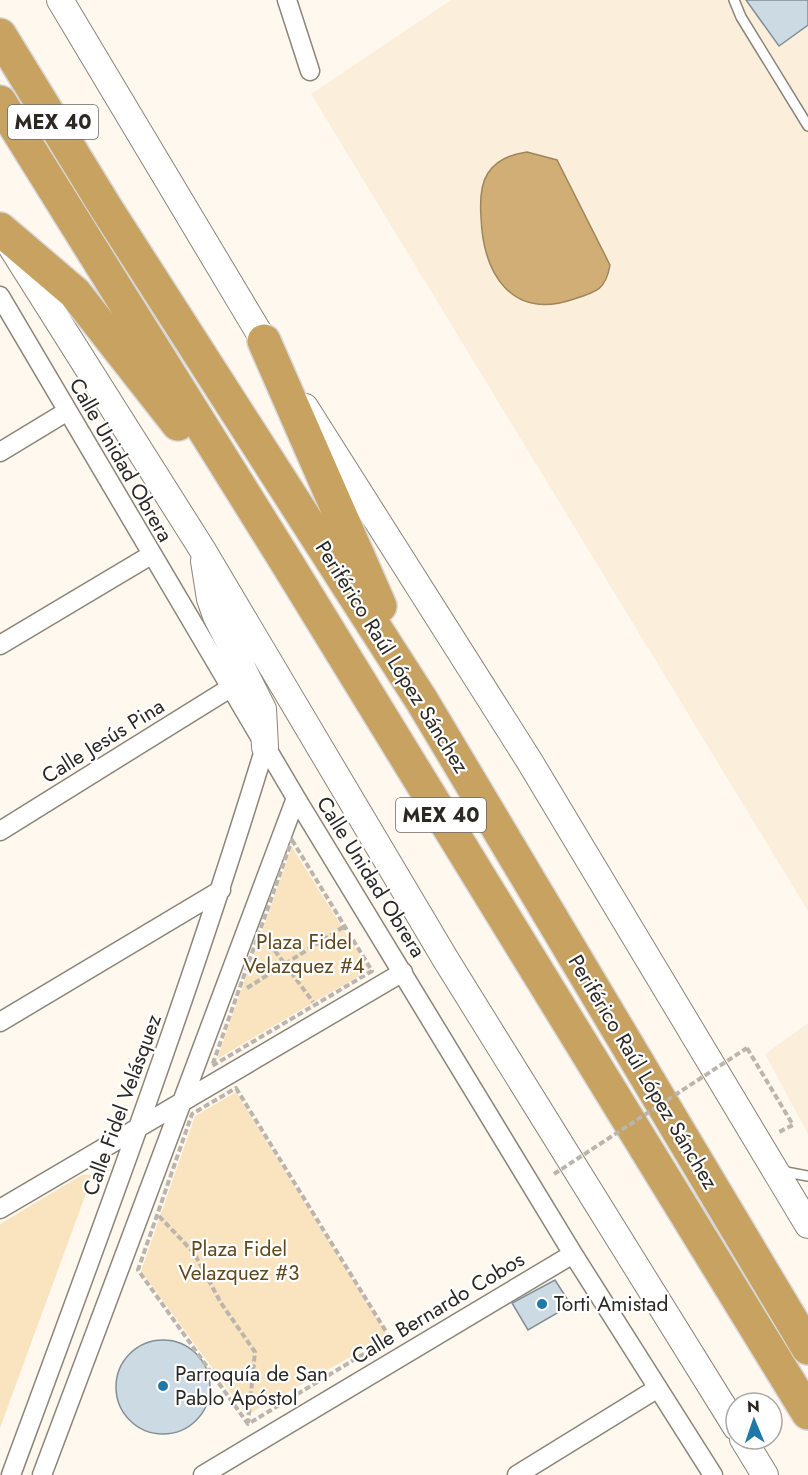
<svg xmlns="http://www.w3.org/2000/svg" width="808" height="1475" font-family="Jost,sans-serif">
	<rect width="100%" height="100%" fill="#fff8ee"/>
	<path fill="#fbefdb" d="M451,0H808V911L311,94Z
		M808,1023V1134L765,1054Z"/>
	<path fill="#fae4c0" d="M292,847L369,970L217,1059Z
		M236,1092L388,1336L247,1415L141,1271L195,1116Z
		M82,1175H92L88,1188L0,1428V1224Z"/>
	<path fill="#d0ae76" stroke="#9f865d" stroke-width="1.5" d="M527,152L557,160L610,265C606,289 597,292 574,299C511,321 483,273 481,217C480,203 480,185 488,173C497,159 512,154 527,152Z"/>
	<path fill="#ccdae3" stroke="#838f97" stroke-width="1.5" d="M746,0H808V25L779,46Z
		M555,1280L571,1305L528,1330L512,1303Z
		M116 1387a47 47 0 1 1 94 0a47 47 0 1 1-94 0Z"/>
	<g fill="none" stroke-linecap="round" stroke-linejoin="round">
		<g stroke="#8c8579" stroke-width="12">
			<path id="lane" d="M734,0L741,17L808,126
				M781,1171L808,1176"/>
		</g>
		<g stroke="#8c8579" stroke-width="21">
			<path id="street" d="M287,0L310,71
				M0,296L296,798L573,1254L713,1475
				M0,452L66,412
				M0,645L151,555
				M0,831L230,688
				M0,1022L221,890
				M0,1209L403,972
				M11,1475C100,1234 190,993 265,747
				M42,1475L296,798
				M203,1475L573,1254
				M517,1475L658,1388"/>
		</g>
		<g stroke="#8c8579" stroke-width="28">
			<path id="secondary" d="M60,0L273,356
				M10,245L202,549L446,960L736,1427
				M305,407L530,762L808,1225
				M204,561L210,599L216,616L263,709L265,747
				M743,1439L765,1475"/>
		</g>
		<g stroke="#d9d8d8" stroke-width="36">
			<path id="highway" d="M0,35L106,208L422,701L808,1348
				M0,102L287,563L808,1413
				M0,229L75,293L178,424
				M264,341L380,606"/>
		</g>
		<path stroke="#bbb5ad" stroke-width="4" stroke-dasharray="6 3" stroke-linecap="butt" d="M292,840L372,971L212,1066Z
			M264,936L313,1002
			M247,988L345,926
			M747,1048L793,1125L779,1132
			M236,1088L390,1338L248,1424L138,1270L192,1114Z
			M159,1216L194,1253L221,1303L255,1352L248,1423"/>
		<use href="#lane" stroke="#fff" stroke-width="9"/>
		<use href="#street" stroke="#fff" stroke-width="18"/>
		<use href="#secondary" stroke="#fff" stroke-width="26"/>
		<use href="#highway" stroke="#c7a261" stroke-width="33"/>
		<path stroke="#bbb5ad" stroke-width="4" stroke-dasharray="6 3" stroke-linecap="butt" d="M554,1174L747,1048"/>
	</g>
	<g fill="#2078a7" stroke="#fff" stroke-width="2">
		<circle cx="542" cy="1304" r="6"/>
		<circle cx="163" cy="1386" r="6"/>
	</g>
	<g text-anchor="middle" stroke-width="4.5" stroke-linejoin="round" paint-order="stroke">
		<g fill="#fff" stroke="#6b6966" stroke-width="1.5">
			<rect x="8" y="105" width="90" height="34" rx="4.5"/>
			<rect x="396" y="798" width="90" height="34" rx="4.5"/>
		</g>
		<g font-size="20" font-weight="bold" fill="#2c2924">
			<text x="53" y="129">MEX 40</text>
			<text x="441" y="822">MEX 40</text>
		</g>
		<g font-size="21" fill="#2c2924" stroke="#fff">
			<text transform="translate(121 460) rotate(60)" y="7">Calle Unidad Obrera</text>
			<text transform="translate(392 657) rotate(58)" y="7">Periférico Raúl López Sánchez</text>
			<text transform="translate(103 741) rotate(-32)" y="7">Calle Jesús Pina</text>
			<text transform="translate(371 877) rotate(58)" y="7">Calle Unidad Obrera</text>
			<text transform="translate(643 1072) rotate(59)" y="7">Periférico Raúl López Sánchez</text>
			<text transform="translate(122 1105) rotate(-70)" y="7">Calle Fidel Velásquez</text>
			<text transform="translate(438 1308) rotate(-31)" y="7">Calle Bernardo Cobos</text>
		</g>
		<g font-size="21" fill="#61481d" stroke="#fff">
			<text x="304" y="949">Plaza Fidel<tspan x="304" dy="24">Velazquez #4</tspan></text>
			<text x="239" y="1256">Plaza Fidel<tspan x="239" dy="24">Velazquez #3</tspan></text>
		</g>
		<g font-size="21" fill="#2c2924" stroke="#fff" text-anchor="start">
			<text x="554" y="1311">Torti Amistad</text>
			<text x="175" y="1381">Parroquía de San<tspan x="175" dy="24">Pablo Apóstol</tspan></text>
		</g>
	</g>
	<g transform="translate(754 1421) rotate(358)"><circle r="28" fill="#ffffff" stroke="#aba9a7" stroke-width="1.5"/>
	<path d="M0-4.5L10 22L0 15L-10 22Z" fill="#2078a7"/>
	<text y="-9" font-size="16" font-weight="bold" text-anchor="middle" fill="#2c2924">N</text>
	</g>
</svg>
